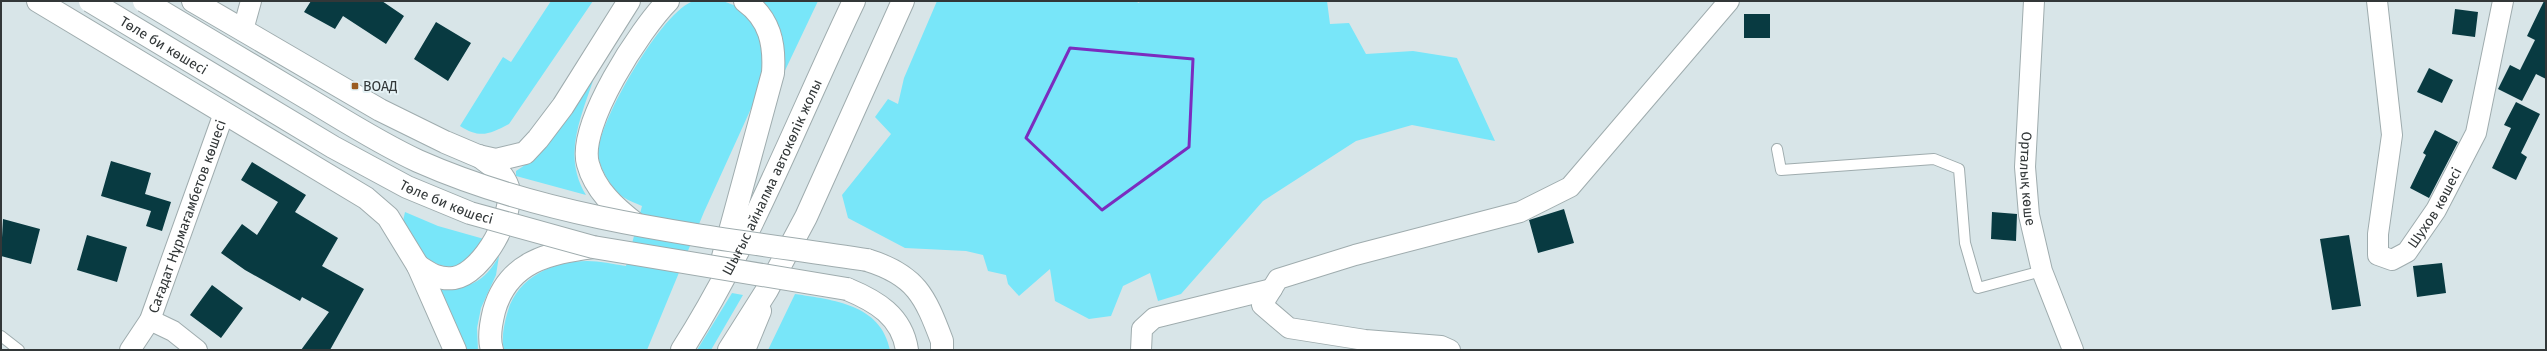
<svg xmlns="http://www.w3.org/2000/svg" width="2547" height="351" font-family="'Fira Sans',sans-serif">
	<rect width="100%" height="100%" fill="#d8e5e8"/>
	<path fill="#78e6f9" d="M551,1H593L509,124C490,134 480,139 460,126L503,57L511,62Z
		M694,1H723L736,6L750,17L765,48L759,91L704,212L647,350H504C501,339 504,325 507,314C516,278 552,261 587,261C600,261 613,264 626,266L642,206C636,203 629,201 623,197C612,189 598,167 598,152C599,121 663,9 694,1Z
		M762,1H818L781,79C785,40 787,32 762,1Z
		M937,1H1137L1138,3L1142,1H1327L1330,24L1349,23L1366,54L1413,51L1457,58L1495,141L1412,125L1356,141L1263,201L1181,294L1158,301L1150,273L1123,286L1111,316L1089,319L1055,301L1050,269L1019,296L1008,284L1006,275L988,271L983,255L966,251L905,248L848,218L842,195L891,134L875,117L888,99L898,104L904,78Z
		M594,78C581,117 562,156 586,195L516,176V171C552,149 571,112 594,78Z
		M405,212L438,226L484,239L463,267C425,269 420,251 403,221Z
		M499,256L496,275L481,308L477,328L478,350H467L434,284C465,291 483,285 499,256Z
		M732,293L743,295L711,350H697Z
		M795,294C833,300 881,304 890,350H768Z"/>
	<path fill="#083a41" d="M311,1H382L404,16L386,44L343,16L335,29L304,12Z
		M2544,1H2546V79L2536,74L2522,101L2498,89L2510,65L2520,70L2535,40L2527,36Z
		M2455,9L2478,12L2475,37L2452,34Z
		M1744,14H1770V38H1744Z
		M436,22L471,43L448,81L414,59Z
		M2429,68L2453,80L2442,103L2417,92Z
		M2516,102L2540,114L2521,153L2527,157L2516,180L2492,168L2511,128L2504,125Z
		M2435,130L2458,142L2429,198L2410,188L2426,155L2423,153Z
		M111,161L151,173L145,194L171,202L162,231L146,226L151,211L101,196Z
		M252,162L306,195L295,212L338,238L322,266L364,289L330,350H301L329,312L302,297L300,301L245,270L221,253L242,224L257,235L278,202L241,180Z
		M1564,209L1574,243L1538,253L1529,220Z
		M1992,212L2017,214L2016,241L1991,239Z
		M3,219L40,229L31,264L1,256Z
		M87,235L127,247L117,282L77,270Z
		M2349,235L2361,306L2332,310L2320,239Z
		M2442,263L2446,293L2417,297L2413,266Z
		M212,285L243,308L221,338L190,315Z"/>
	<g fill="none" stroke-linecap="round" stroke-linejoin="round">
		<g stroke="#9facae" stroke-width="12">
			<path id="lane" d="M1777,149L1781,170L1934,159L1959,169L1965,243L1978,288L2042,271
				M1,336L19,350"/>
		</g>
		<g stroke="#9facae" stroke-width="22">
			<g id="street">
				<path id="s1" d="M2034,1L2025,167L2029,215L2042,271L2073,350"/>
				<path id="s2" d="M2377,1L2392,135L2378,234V255L2392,260L2407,252L2436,210L2476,133L2503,1"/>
				<path d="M243,30L251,1"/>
				<path d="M150,320L173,331L197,350"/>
				<path id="s3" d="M130,350L150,320L224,113"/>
				<path d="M1141,350L1142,329L1154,318L1272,289"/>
				<path d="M1450,350L1441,346L1365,340L1289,328L1262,305L1278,279L1355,255L1520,212L1570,187L1729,1"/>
			</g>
		</g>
		<g stroke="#9facae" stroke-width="24">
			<path id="secondary" d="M867,260C916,275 925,296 942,341V350
				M847,289C876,301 902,316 907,350
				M744,350L760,311"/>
		</g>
		<g stroke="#9facae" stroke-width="24">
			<g id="primary">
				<path d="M38,1L366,198L388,217L418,266L455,350"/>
				<path d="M193,1L380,110L445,142L478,156L496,160L525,153L538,139L563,106L629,1"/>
				<path d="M636,224C615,208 595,190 588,164C577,125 641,28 668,1"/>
				<path d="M723,257L773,73C775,44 770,19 745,1"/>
				<path d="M418,266C430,274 439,280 454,278C482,274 516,213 508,187C503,172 491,165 479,156"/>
				<path d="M492,350C488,338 491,323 494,311C508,261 549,253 593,247"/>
				<path id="s4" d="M682,350C752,240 798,118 854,1"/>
				<path d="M729,350L767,290L806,217L903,1"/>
			</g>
		</g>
		<use href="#lane" stroke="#fff" stroke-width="10"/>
		<use href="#street" stroke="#fff" stroke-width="20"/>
		<use href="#secondary" stroke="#fff" stroke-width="22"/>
		<use href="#primary" stroke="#fff" stroke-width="22"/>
		<g stroke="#9facae" stroke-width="24" stroke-linecap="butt">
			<g id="secondary-bridge">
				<path id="s5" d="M90,1L333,147L407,187L470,213L593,247L847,289"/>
				<path d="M144,1C198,33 251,65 305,97C342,119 379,143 418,161C558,223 717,237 867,260"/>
			</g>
		</g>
		<use href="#secondary-bridge" stroke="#fff" stroke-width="22"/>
	</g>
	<path fill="none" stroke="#7b2cbf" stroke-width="3" stroke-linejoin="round" d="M1070,48L1193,59L1189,147L1102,210L1026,138Z"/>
	<rect fill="#9a5c21" stroke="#e5f2f5" stroke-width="1.5" x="351" y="82" width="8" height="8" rx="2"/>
	<g text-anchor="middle" stroke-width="4" stroke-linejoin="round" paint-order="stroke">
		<g font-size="14" fill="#323738" stroke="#e5f2f5">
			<text dy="5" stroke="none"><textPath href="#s5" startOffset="86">Төле би көшесі</textPath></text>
			<text dy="5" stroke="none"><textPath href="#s4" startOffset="195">Шығыс айналма автокөлік жолы</textPath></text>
			<text dy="5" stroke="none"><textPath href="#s1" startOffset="178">Орталық көше</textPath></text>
			<text dy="5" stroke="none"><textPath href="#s5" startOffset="410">Төле би көшесі</textPath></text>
			<text dy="5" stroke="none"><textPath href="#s2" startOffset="340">Шухов көшесі</textPath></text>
			<text dy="5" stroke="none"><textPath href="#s3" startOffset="146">Сағадат Нұрмағамбетов көшесі</textPath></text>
		</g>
		<g font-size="14" fill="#323738" stroke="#e5f2f5" text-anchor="start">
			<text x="363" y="91">ВОАД</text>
		</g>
	</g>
	<rect width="2547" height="351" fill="none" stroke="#323738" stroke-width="4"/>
</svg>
